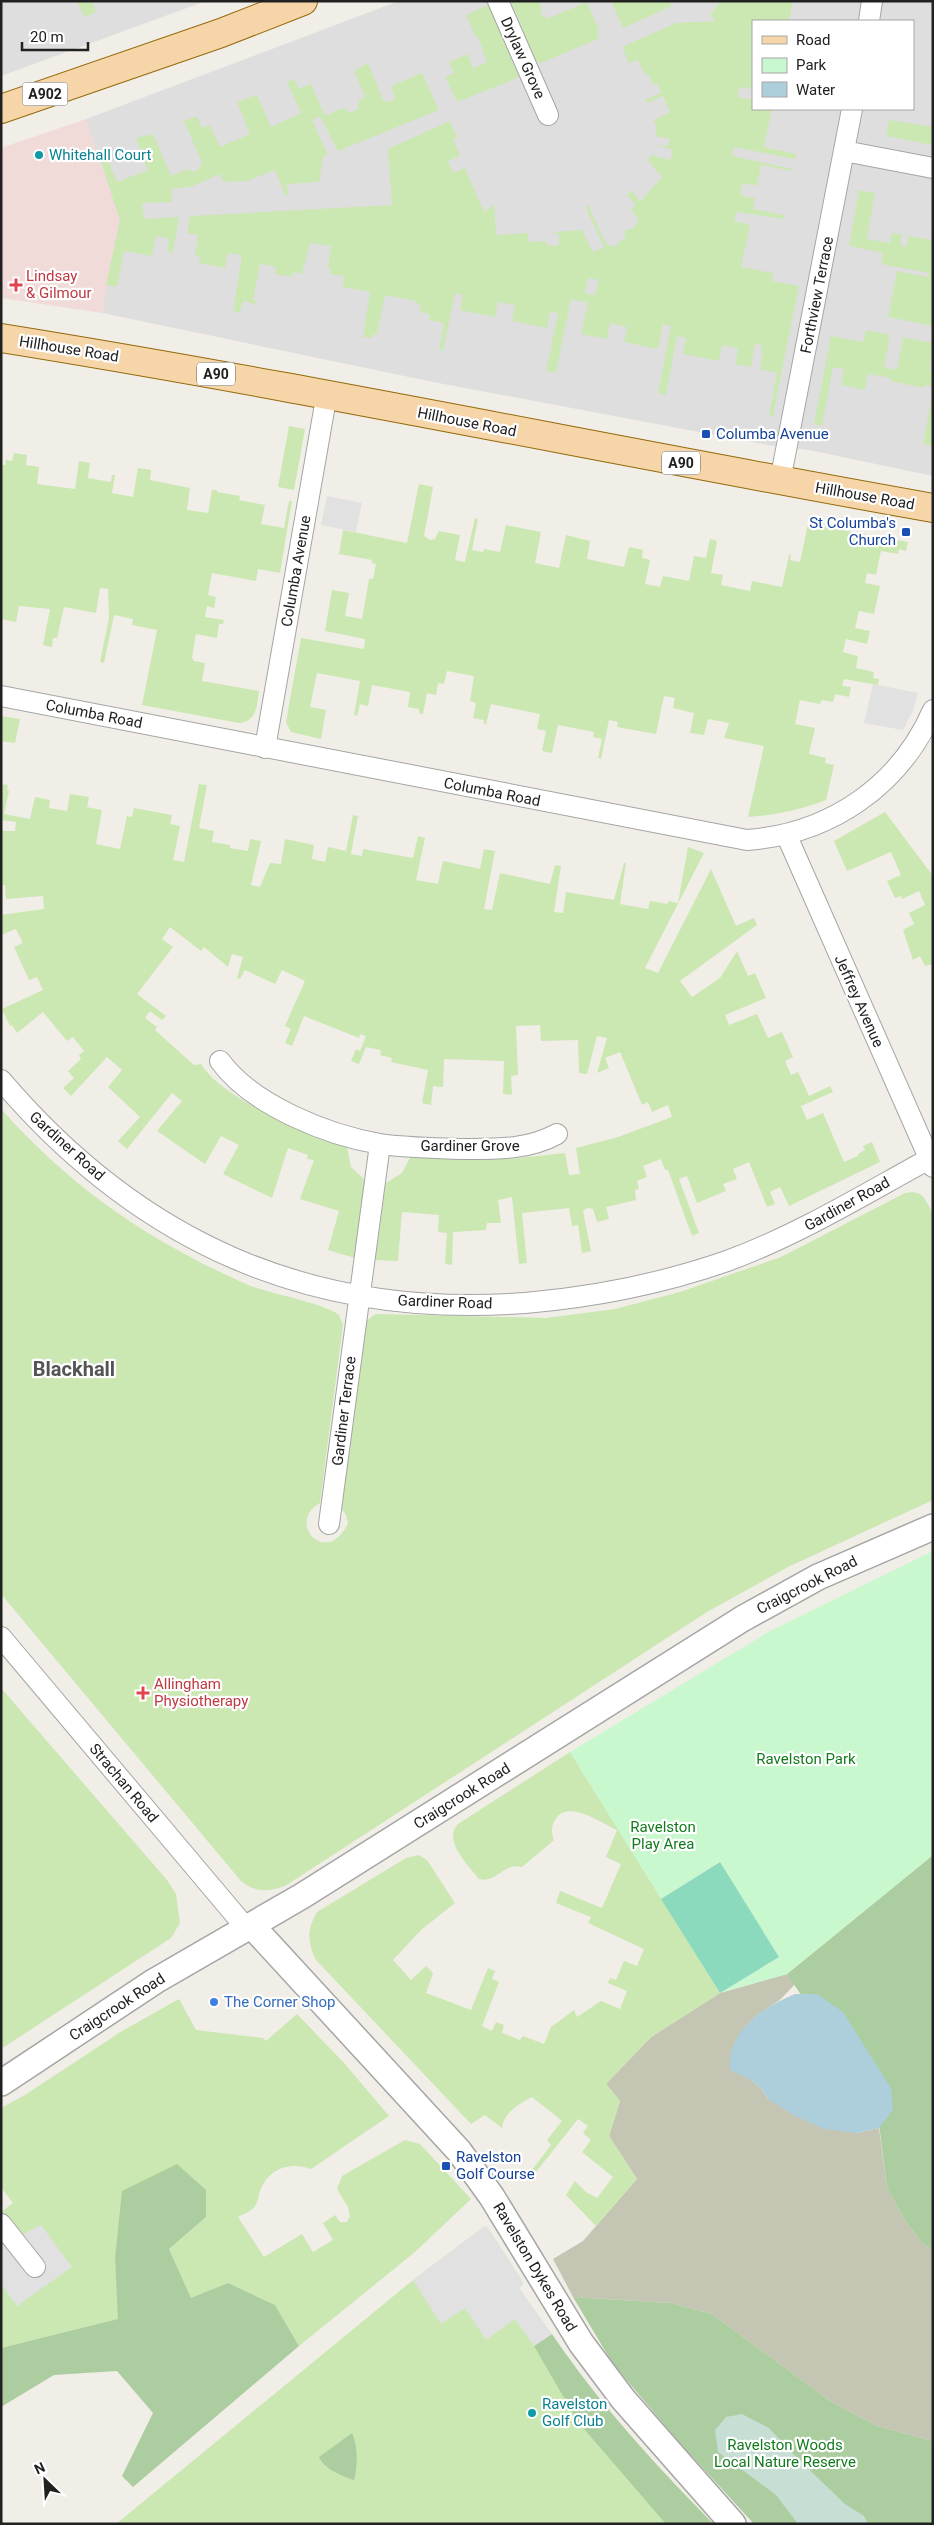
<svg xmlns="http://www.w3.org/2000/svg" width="934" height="2525" font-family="Roboto,sans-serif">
	<rect width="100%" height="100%" fill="#f1eee8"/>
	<path fill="#dfdede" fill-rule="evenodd" d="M1,1H206L1,76Z
		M399,1H933V476L809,450L768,445L433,382L102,313L108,277L86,119ZM753,21H913V109H753Z"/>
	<path fill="#f0dbd9" d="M86,119L120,220L102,313L1,298V148Z"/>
	<path fill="#c5c5b4" d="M787,1974L795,1984L781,1999L755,2017L751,2080L761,2088L768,2099L856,2133L879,2128L887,2188L906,2222L922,2243L933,2250V2441L877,2426L830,2401L712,2314L671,2303L573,2297L553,2259L583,2241L637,2179L609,2136L620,2101L606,2084L651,2037L720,1993Z"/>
	<path fill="#cbe7b2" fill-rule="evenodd" d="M77,1H92L96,12L84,17Z
		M511,1H539L542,9L540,10L543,17L546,16L547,19L587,2L598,28V39L541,63L535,61Z
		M611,1H670L672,6L623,28Z
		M721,1H793L789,21H753V89L740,87L738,97L753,100V109H772L764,147L796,154L795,159L734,147L732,156L793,169V171L761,165L757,185L742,184L740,193L743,196L755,198L753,209L784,215V219L736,212L734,221L750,225L741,267L773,273L772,281L799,286L773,416L769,415L777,373L760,369L763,354L761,353L762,345L755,344L751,367L735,364L738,349L722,345L719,361L683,354L686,338L677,336L666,395L658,393L671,326L663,324L658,349L624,342L627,327L610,323L607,339L581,334L588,303L571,299L556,373L546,371L558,313L550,312L547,328L512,321L515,305L498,302L495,317L460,310L463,295L455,293L443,351L439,350L444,323L429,320L430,314L420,312L421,308L416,301L385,295L377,335L373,334L372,338L363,337L370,292L342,287L344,276L330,274L331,268H328L331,246L310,243L302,274L293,272L292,277L275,274L276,267L260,264L253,300L256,301V304L243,301L240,312L233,311L242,255L228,253L225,268L199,263L200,257L195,256L198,235L187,233L190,216L392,205L388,149L450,121L457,138L453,139L460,156L448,161L453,173L465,168L484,212L494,205L496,235L528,233L529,242L546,241L548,246L559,245V235L554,232L582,230L593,252L604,247L585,206L588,205L606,244L615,247L625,237V230C633,230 637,226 638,218L631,210L636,205L627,195L632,190L640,202L662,177L647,160L652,155L670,160L673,150L656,145L668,146L670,139L655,136L657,127L654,120L670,112L663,96L647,103L645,100L661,93L657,83L653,85L648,73L645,75L638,60L629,63L622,47L676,23L713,21L715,19L710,15ZM588,278L599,280L595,295L585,293Z
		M492,3L521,73L515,79L457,102L445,77L454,73L449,62L467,54L473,68L487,62L478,37L476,38L466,15Z
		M368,63L383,100L391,102L395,98L391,86L422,73L439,110L338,151L320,116L312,120L328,155L323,157L319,182L287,184L288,195H285L275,170L247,181L223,182L220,174L191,187L171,189L172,202L142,203L144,219L179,217L173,252L167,251L169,239L156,236L152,256L124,251L117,287L106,285L120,220L98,152L104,150L117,182L148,170L136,138L153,134L171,176L188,169L193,172L198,170L202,163L184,121L197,116L202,128L210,125L220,147L250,134L237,102L257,95L271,127L301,113L287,82L294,79L299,89L311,84L325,116L343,108L350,113L358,109L359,100L365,97L354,71Z
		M889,120L933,127V145L886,136Z
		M859,190L875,193L867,239L890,243L892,233L901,234V246L906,247L909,236L933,240V326L888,317L897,271L928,277L929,273L881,264L883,253L849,246Z
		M866,330L890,335L884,367L897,370L903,337L933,343L930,371L933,372V386L925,385L924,388L891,381V378L868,374L865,390L841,385L844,369L833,367L822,426L814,424L831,336L863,342Z
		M933,391V442L932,446L923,444Z
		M289,426L305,429L294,490L278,487Z
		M14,453L27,455L26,465L39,467L37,484L75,489L79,461L90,463L88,478L111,482L112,475H115L112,493L133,497L138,468L151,470L150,480L190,488L187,510L208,513L212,490H217V492L240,496L239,500L265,505L261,524L284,528L289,501H292L280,573L258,569L256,581L212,573L208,595L216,597L214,608L207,606L205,617L224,620L223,624H219L217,638L196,634L192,657L194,661L205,663L202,681L259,691C257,705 257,722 239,723L142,705L157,630L132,625L133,619L114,615L104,663L100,662L109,618L108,589L100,588L96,613L64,607L57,638H53L52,647L43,645L50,609L19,606L16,622L1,619V465H5L6,460L12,461Z
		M419,484L433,487L424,536L430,540L435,539L439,531L460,535L455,560L465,562L475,518L478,519L472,550L483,552L484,549L500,552L506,525L541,532L535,563L559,568L566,535L590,541L587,559L624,567L629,547L643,550L642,558L650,560L645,584L660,587L663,576L689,581L694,556L706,558L710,539L717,541L711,573L723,575L721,585L750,591L752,581L782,587L789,555H791L790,560L800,562L808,524L908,542L906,551L899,549L898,554L881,551L876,575L867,573L865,583L880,586L874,614L859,611L855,628L870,631L867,644L846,639L843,652L858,656L856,668L874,672L873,678L879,679L878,685L844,679L842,686L851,687L849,697L835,694L833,702L822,700L820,704L800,700L795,724L815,728L809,754L826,758L825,763L834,765L826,800C800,810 776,815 748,817L764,746L724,738L729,723L708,719L704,735L690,733L694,713L673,708L675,698L664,696L656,734L617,727L618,722L609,720L601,759L598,758L602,739L593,737L594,732L558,725L552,753L542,751L546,731L537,729L540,714L491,704L486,724H484V720L473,718L476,703L470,701L474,676L447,671L444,684L438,683L436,695L427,693L423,714L419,713V709L408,707L410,692L372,685L368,706L360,704L357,716L354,715L360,681L317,673L310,707L326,710L321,739L291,732L286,722L301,638L364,649L365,639L325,631L332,590L349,593L345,616L362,619L369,579H373L376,564L372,563V560L339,554L343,530L407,543Z
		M1,716L20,719L15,743L1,741Z
		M1,784L8,785L7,790L9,791L4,814L30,819L35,797L50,800L49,808L67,811L70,794L89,797L87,807L102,810L96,844L120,849L127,816L132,817L134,808L172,815L170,824L180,826L173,860L184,862L199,784L207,785L199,828L214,831L212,842L230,845V848L248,851L250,839L261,841L251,885L260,887L270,863L281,864L285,839L314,845L312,859L325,862L328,847L346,851L353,815L358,816L351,854L362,856L363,849L413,858L418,836L425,838L416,880L438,884L443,861L480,869L484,849L495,851L484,909L492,910L500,873L550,884L555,865L561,866L554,912L563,913L566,892L614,900L624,863H626L620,904L648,909L650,901L668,904V901L678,903L688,847L704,853L645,968L658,973L711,869L736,926L754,918L757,925L680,981L692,997L720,978L737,951L748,976L755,973L766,998L725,1015L729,1025L757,1014L768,1038L782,1032L793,1057L785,1061L791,1075L798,1072L809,1096L830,1086L833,1092L801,1106L807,1120L823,1113L844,1162L858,1156V1154L865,1150L863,1146L872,1142L880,1162L789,1206L780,1187L770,1192L775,1204L767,1207L749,1162L733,1169L737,1179L723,1184L726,1191L697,1203L687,1176L679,1179L699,1233L692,1236L668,1170H665L661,1159L643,1166L647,1177L637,1181L639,1189L635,1190L636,1200L606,1207L609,1219L597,1222L593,1209L587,1208L583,1211L591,1251L582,1253L578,1225L572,1226L569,1208L522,1213L527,1263L519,1264L512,1197L498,1200L501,1223H487L486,1230L453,1232L452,1265L445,1264L447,1233L438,1232L439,1215L402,1212L398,1261L375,1260L386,1183L402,1173L411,1156L509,1159L565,1153L569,1175L580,1174L576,1148L618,1137L672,1117L668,1105L652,1112L648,1102L642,1105L620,1052L605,1058L609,1068L597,1073L607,1038L597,1036L587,1074L579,1073L578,1040L541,1041L540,1025L516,1026L518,1075L511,1076L512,1095L503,1094L504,1061L444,1059L443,1087L433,1086L431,1105L422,1103L428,1070L391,1062L392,1058L380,1055L381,1050L366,1047L359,1064L351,1061L356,1049L360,1051L366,1036L360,1034L359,1038L304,1016L292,1046L285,1043L291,1029L285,1026L305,981L282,970L275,984L245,970L240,979L237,978L243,957L232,954L228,967L204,947L201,951L170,927L162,939L173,947L137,994L166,1016L162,1020L150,1011L145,1018L157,1027L155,1030L194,1065L201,1064C221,1098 310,1135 347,1147L351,1167L365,1180L355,1258L328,1250L339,1211L300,1199L314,1160L307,1159L308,1155L288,1148L272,1198L223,1174L239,1145L221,1136L205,1164L157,1131L182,1101L172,1093L127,1149L118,1141L140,1117L108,1087L122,1070L107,1057L71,1096L63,1088L74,1078L68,1071L81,1059L79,1055L84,1051L73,1037L67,1041L43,1012L17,1033L12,1025L10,1026L2,1009L43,990L37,977L29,980L14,947L23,943L16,929L1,935V915L44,909L43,896L6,899L5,885H1V831H15L16,822L1,820Z
		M885,812L933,876V964L925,966L920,956L913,960L903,930L914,924L909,913L925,905L919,891L902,899L901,896L895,898L887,881L901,875L891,852L847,871L834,841Z
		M1,1109C73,1189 147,1240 246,1284C271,1295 319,1301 339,1315L343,1325L320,1503C285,1522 327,1569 348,1523L346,1515L338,1504L366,1321L376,1314L546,1318L615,1309L680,1292L781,1257L905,1193C923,1189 926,1200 933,1215V1500L790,1566L707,1612L285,1886C267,1892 256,1893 241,1881L1,1594Z
		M1,1688L167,1880L176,1894L180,1923L171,1938L1,2049Z
		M570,1752L720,1993L651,2037L606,2084L620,2101L609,2136L637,2179L596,2226L566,2195L575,2181L586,2192L597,2198L613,2177L582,2152L591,2140L583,2133L588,2126L578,2119L536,2172L532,2170L551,2145L547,2140L562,2121L532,2097C519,2104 504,2112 502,2128L485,2115L471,2124L316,1960C307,1942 307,1929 317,1912L406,1858L419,1855L427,1860L455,1903L421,1930L393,1960L411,1980L426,1966L433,1973L426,1993L471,2010L488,1968L495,1971L492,1979L499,1982L482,2026L492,2031L496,2022L504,2025L502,2033L520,2040L523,2036L544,2044L551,2027L574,2010L577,2017L601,2001L620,2009L627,1991L608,1983L610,1978L616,1980L624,1961L637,1966L644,1949L588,1923L591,1917L556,1903L560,1891L602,1908L621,1864L606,1857L617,1830C601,1823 571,1801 557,1817C551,1824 551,1832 554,1840L522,1867C504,1862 496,1884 479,1879C469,1866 442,1840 458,1824Z
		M179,1999L196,2030L263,2038L266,2041L297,2014L345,2064L389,2116L311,2169C289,2161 268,2169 260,2191C258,2196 258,2203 255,2206C252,2211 243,2214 238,2217L264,2257L302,2234L313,2252L333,2240L323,2223L335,2215L340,2222H347L350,2216L348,2207L337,2189L342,2176L405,2140L420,2144L471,2199L415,2252L299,2346L275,2305L228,2283L191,2299L169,2249L206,2217L115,2258L119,2319L1,2348V2284L18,2306L29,2233L21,2235L1,2216V2212L13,2203L1,2187V2108L25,2095L122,2031Z
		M485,2226L488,2228L521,2279L523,2284L519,2288L582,2379L632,2440L714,2524H116L413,2280Z"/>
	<path fill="#accda0" d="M933,1855V2250L922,2243L906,2222L887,2188L877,2108L787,1974Z
		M177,2164L206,2190V2217L169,2249L191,2298L228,2283L275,2305L299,2346L133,2487L122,2476L153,2413L117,2371L54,2375L1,2407V2348L118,2319L115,2258L122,2191Z
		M573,2297L671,2303L712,2314L830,2401L877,2426L933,2441V2524H754L678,2441L613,2364Z
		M552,2334C600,2405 654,2463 713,2524H666L578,2422L534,2346Z
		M352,2433C358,2446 358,2466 354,2480C342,2476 324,2469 319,2457Z"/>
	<path fill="#c6ded3" d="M742,2414L769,2428L797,2458L845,2504L864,2516L868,2524H798L776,2495L718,2452L715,2430L726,2417Z"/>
	<path fill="#c9f7ce" d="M933,1551V1855L787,1974L720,1993L779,1957L719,1862L661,1899L570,1752L770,1631Z"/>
	<path fill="#8cdabd" d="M720,1862L779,1957L720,1993L661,1899Z"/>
	<path fill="#e1e1e1" d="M327,496L362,503L356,532L321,525Z
		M873,684L918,693L913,711L903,730L864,723Z
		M1,2216L21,2235L41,2225L72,2267L17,2306L1,2284Z
		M485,2226L488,2228L521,2279L523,2284L519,2288L552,2334L534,2346L515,2319L486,2340L465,2308L441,2324L413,2280Z"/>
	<path fill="#accfdb" d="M795,1994H817L843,2012L891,2088L893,2110L879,2128L856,2133L825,2129L795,2116L768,2099L761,2088L751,2080L730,2070C726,2032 763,2007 795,1994Z"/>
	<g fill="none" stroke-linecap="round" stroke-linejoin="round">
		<g stroke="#a5a5a5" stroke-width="22">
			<path id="minor" d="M498,1L548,115
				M869,21L872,1
				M844,151L933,168
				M780,481L852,109
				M1,696L747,840C830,834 900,786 933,710
				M265,748L327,393
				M786,834L933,1167
				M220,1061C252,1105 327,1135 380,1144C407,1148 436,1148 464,1149C496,1149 528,1150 557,1134
				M1,1080C140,1243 311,1319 525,1303C594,1297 661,1284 727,1261C798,1235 863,1195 929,1159
				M329,1524L380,1144
				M1,1637L247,1929
				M1,2224L35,2267"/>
		</g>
		<g stroke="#a5a5a5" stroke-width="28">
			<path id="tertiary" d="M252,1926L459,2151L492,2197L581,2343L623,2399L733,2524
				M1,2083L155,1981L302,1896L742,1619L818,1577L933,1527"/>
		</g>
		<g stroke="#94690a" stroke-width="30">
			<path id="primary" d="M1,109L221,33L303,1
				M1,338C313,388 622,453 933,508"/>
		</g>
		<use href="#minor" stroke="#fff" stroke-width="20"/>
		<use href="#tertiary" stroke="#fff" stroke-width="25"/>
		<use href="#primary" stroke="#f6d6a8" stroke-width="28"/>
	</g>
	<g fill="#0f9aa8" stroke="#fff" stroke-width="2">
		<circle cx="39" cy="155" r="5"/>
		<circle cx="532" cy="2413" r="5"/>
	</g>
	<g fill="#e0444e" stroke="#fff" stroke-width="2">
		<path d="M13.5 277.5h5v5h5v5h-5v5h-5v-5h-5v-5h5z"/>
		<path d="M140.5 1685.5h5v5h5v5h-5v5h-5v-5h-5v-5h5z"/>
	</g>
	<g fill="#1a4fb4" stroke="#fff" stroke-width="2">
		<rect x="701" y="429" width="10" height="10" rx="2.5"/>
		<rect x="901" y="527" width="10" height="10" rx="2.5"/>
		<rect x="441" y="2161" width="10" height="10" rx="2.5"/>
	</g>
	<circle fill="#3f7fe0" stroke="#fff" stroke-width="2" cx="214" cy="2002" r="5"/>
	<g text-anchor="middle" stroke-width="4.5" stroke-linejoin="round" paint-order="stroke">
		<g fill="#fff" stroke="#646464" stroke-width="1">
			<rect x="22.5" y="82.5" width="45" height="23" rx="4"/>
			<rect x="197" y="362.5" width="38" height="23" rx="4"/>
			<rect x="662" y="451.5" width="38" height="23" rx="4"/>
		</g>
		<g font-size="14" font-weight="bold" fill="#212121">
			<text x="45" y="99">A902</text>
			<text x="216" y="379">A90</text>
			<text x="681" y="468">A90</text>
		</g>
		<g font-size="15" fill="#212121" stroke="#fff">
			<text transform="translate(523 58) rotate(66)" y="5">Drylaw Grove</text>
			<text transform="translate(817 295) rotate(-79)" y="5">Forthview Terrace</text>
			<text transform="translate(69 349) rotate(9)" y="5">Hillhouse Road</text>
			<text transform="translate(467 422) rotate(11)" y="5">Hillhouse Road</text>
			<text transform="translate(865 496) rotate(10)" y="5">Hillhouse Road</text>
			<text transform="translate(296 571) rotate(-80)" y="5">Columba Avenue</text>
			<text transform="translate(94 714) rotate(11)" y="5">Columba Road</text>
			<text transform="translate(492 792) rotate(11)" y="5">Columba Road</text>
			<text transform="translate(859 1001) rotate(66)" y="5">Jeffrey Avenue</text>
			<text transform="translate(67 1146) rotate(42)" y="5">Gardiner Road</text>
			<text x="470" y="1151">Gardiner Grove</text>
			<text transform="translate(847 1204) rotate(-29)" y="5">Gardiner Road</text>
			<text transform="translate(445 1302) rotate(2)" y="5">Gardiner Road</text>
			<text transform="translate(344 1411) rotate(-83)" y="5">Gardiner Terrace</text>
			<text transform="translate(807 1585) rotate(-27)" y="5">Craigcrook Road</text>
			<text transform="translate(124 1783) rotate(50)" y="5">Strachan Road</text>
			<text transform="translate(462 1796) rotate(-32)" y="5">Craigcrook Road</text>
			<text transform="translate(117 2007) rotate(-33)" y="5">Craigcrook Road</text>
			<text transform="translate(535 2267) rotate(59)" y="5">Ravelston Dykes Road</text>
		</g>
		<g font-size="15" fill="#0d838f" stroke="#fff" text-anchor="start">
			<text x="49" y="160">Whitehall Court</text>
			<text x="542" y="2409">Ravelston<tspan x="542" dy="17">Golf Club</tspan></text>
		</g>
		<g font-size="15" fill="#be3a42" stroke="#fff" text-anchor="start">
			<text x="26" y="281">Lindsay<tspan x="26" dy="17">&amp; Gilmour</tspan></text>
			<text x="154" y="1689">Allingham<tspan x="154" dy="17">Physiotherapy</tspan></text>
		</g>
		<g font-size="15" fill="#164399" stroke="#fff" text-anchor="start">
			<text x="716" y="439">Columba Avenue</text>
			<text x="896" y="528" text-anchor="end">St Columba's<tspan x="896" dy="17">Church</tspan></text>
			<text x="456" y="2162">Ravelston<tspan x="456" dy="17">Golf Course</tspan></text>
		</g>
		<g font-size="15" fill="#137b1e" stroke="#fff">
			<text x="806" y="1764">Ravelston Park</text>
			<text x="663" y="1832">Ravelston<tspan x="663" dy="17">Play Area</tspan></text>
			<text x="785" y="2450">Ravelston Woods<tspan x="785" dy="17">Local Nature Reserve</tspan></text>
		</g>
		<g font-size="15" fill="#366cbe" stroke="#fff" text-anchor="start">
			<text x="224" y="2007">The Corner Shop</text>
		</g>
		<g font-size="20" font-weight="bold" fill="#545454" stroke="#fff">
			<text x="74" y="1376">Blackhall</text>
		</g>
	</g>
	<rect width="934" height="2525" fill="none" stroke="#212121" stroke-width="5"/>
	<rect x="752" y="20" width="162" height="90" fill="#ffffff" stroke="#a6a6a6"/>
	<rect x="762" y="36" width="25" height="8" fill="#f6d6a8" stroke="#a6a6a6"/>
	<text x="796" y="45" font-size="15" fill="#212121">Road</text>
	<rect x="762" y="58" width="25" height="15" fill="#c9f7ce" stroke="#a6a6a6"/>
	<text x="796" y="70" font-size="15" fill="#212121">Park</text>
	<rect x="762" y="82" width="25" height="15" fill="#accfdb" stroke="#a6a6a6"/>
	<text x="796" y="95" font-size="15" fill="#212121">Water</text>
	<g transform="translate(45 2480) rotate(335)" stroke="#ffffff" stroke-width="4" paint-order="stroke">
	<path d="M0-4L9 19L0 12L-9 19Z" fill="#212121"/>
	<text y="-8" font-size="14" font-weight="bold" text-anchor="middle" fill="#212121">N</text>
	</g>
	<path d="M22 42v8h66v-8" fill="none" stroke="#212121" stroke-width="2.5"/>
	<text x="30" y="42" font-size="15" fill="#212121" stroke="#ffffff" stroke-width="4" paint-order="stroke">20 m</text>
</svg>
